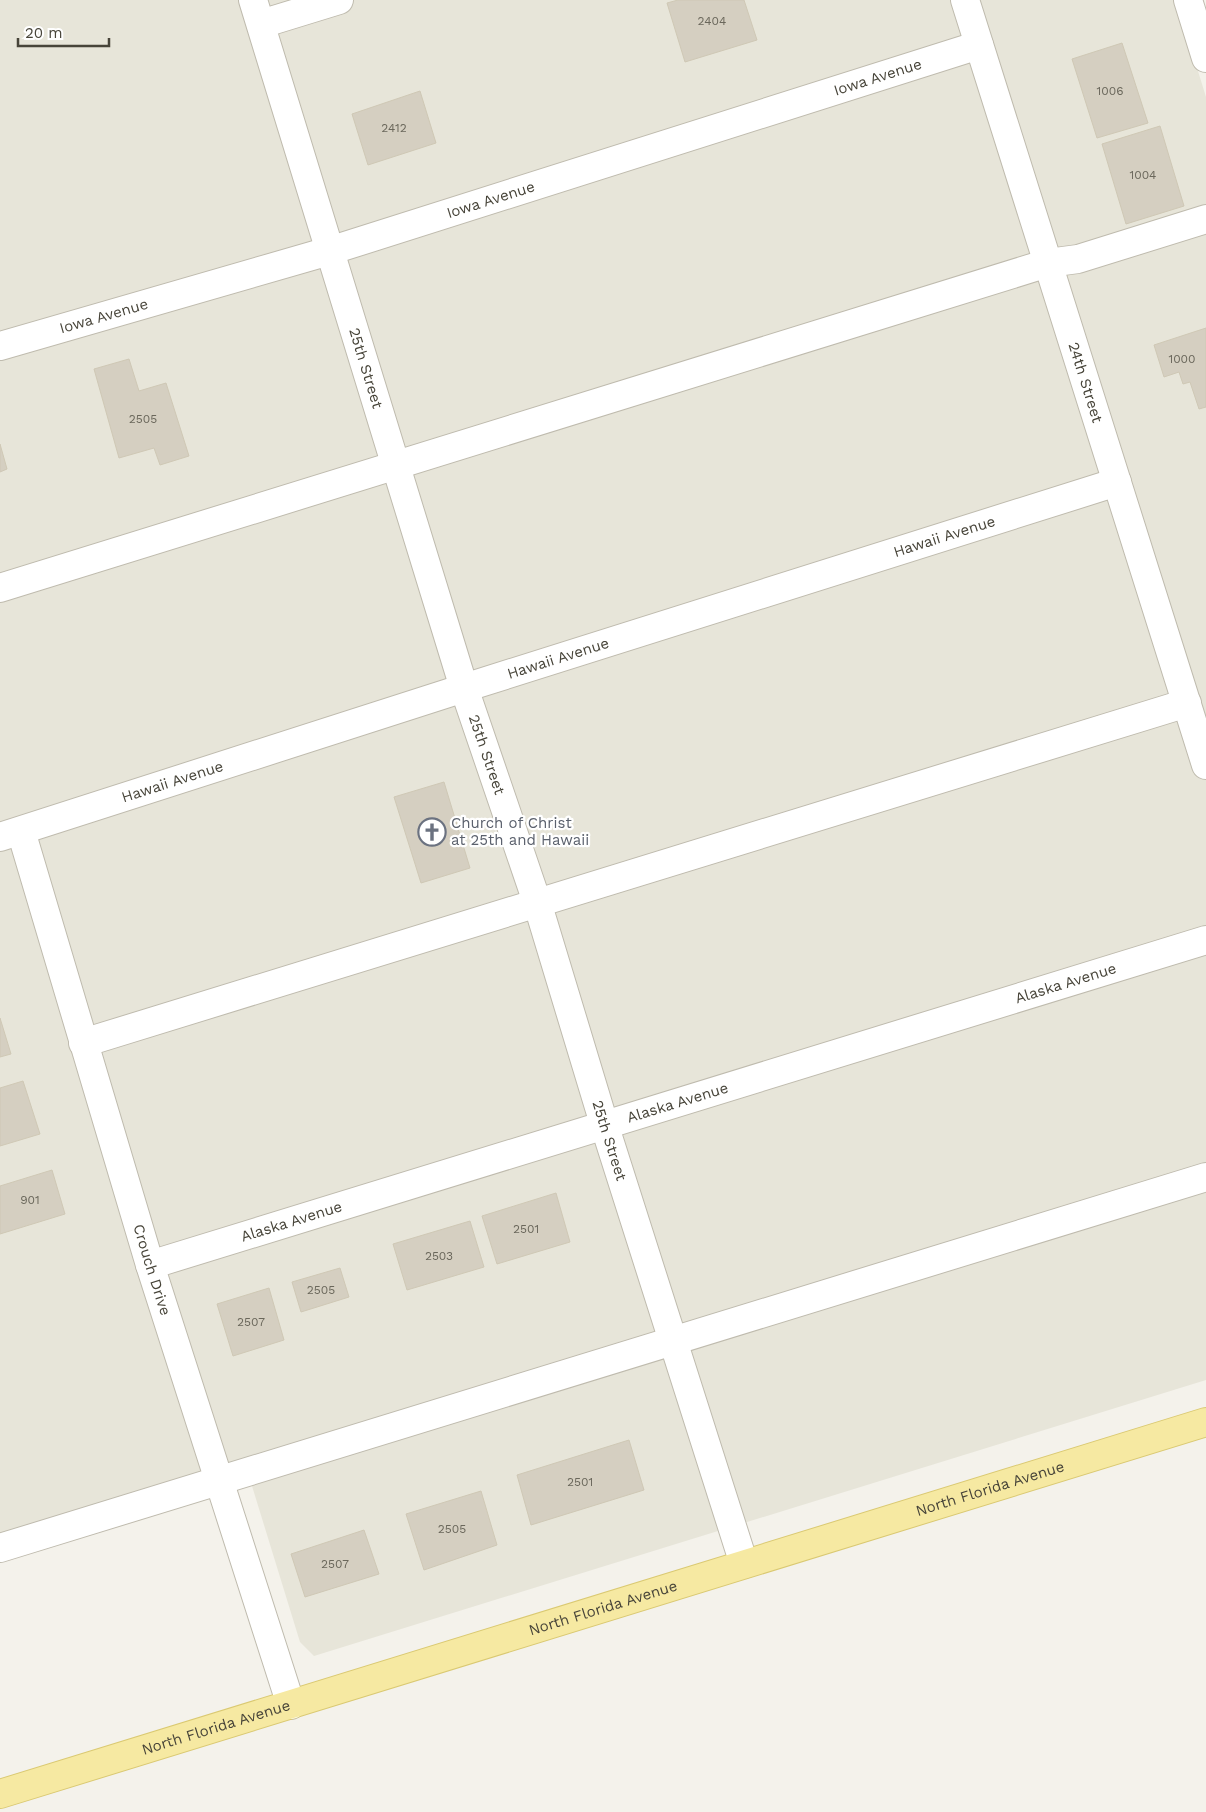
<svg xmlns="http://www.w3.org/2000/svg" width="1206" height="1812" font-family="'Work Sans',sans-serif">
	<rect width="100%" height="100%" fill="#f4f2eb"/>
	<path fill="#e7e5d9" d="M0,0H1176L1206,97V1380L314,1656L300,1642L244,1460L0,1535Z"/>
	<path fill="#d5cfc1" stroke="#cfc8b5" d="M678,0H744L757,40L685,62L667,3Z
		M1122,43L1148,123L1097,138L1072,59Z
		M420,91L436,143L368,165L352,114Z
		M1160,126L1184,206L1126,224L1102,144Z
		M1206,328V407L1199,409L1190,382L1183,384L1179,372L1164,377L1154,345Z
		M129,359L139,391L166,383L189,456L160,465L154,448L119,458L94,369Z
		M0,444L7,469L0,472Z
		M444,782L470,868L421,883L394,797Z
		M0,1018L11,1054L0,1057Z
		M23,1081L40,1134L0,1146V1088Z
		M52,1170L65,1214L0,1234V1186Z
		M556,1193L570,1242L497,1264L482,1216Z
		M470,1221L484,1267L407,1290L393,1244Z
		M340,1268L349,1297L301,1312L292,1282Z
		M269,1288L284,1340L233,1356L217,1304Z
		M629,1440L644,1490L531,1525L517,1475Z
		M481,1491L497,1545L424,1570L406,1514Z
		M364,1530L379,1574L305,1597L291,1554Z"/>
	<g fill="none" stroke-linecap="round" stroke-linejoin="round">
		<g stroke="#bfbbae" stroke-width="30">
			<g id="minor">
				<path id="s1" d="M253,0L464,688L537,902L605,1127L744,1564"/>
				<path id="s2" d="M965,0L1206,765"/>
				<path d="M1188,0L1206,58"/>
				<path d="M261,24L339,0"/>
				<path id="s3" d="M0,346L329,251L979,45"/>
				<path d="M0,588L1048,263L1078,259L1206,219"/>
				<path id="s4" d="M21,831L150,1265L291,1705"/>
				<path id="s5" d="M0,837L464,688L1117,482"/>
				<path d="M83,1043L1187,703"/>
				<path id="s6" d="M150,1265L1206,940"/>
				<path d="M0,1548L1206,1177"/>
			</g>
		</g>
		<g stroke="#dac972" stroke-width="30">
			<g id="major">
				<path id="s7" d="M0,1794L1206,1422"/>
			</g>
		</g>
		<use href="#minor" stroke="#fff" stroke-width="28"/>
		<use href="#major" stroke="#f6e9a2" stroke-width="28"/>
	</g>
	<defs>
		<g id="church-ring" transform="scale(1.4375)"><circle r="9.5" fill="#fff" stroke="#6b7280" stroke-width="1.5"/><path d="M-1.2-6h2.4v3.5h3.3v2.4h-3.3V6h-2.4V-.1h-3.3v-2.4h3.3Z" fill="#6b7280"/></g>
	</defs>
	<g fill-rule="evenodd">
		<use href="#church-ring" x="432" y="832"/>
	</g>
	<g text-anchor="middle" stroke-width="4.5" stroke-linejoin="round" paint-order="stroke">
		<g font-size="12" fill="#6a675b">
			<text x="712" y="25">2404</text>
			<text x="1110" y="95">1006</text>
			<text x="394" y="132">2412</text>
			<text x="1143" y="179">1004</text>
			<text x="1182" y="363">1000</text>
			<text x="143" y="423">2505</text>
			<text x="30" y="1204">901</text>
			<text x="526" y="1233">2501</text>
			<text x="439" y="1260">2503</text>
			<text x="321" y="1294">2505</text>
			<text x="251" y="1326">2507</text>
			<text x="580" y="1486">2501</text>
			<text x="452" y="1533">2505</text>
			<text x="335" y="1568">2507</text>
		</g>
		<g font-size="15" fill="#474439" stroke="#fff">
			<text dy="5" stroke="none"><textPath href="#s3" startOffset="918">Iowa Avenue</textPath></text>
			<text dy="5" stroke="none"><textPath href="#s3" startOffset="512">Iowa Avenue</textPath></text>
			<text dy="5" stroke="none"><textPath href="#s3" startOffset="108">Iowa Avenue</textPath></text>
			<text dy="5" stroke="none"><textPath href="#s1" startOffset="385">25th Street</textPath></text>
			<text dy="5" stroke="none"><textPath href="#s2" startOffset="401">24th Street</textPath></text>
			<text dy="5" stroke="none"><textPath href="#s5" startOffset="991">Hawaii Avenue</textPath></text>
			<text dy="5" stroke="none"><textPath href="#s5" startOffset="586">Hawaii Avenue</textPath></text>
			<text dy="5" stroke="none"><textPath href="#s1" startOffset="790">25th Street</textPath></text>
			<text dy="5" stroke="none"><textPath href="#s5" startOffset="181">Hawaii Avenue</textPath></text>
			<text dy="5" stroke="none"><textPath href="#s6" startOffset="958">Alaska Avenue</textPath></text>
			<text dy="5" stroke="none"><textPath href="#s6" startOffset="552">Alaska Avenue</textPath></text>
			<text dy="5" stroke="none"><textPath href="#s1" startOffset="1195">25th Street</textPath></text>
			<text dy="5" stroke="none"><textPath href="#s6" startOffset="148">Alaska Avenue</textPath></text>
			<text dy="5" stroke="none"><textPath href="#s4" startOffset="458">Crouch Drive</textPath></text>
			<text dy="5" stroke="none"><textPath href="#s7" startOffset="1036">North Florida Avenue</textPath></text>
			<text dy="5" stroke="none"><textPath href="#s7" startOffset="631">North Florida Avenue</textPath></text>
			<text dy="5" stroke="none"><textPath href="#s7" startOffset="226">North Florida Avenue</textPath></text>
		</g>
		<g font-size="15" fill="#5b616d" stroke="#fff" text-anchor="start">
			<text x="451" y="828">Church of Christ<tspan x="451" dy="17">at 25th and Hawaii</tspan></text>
		</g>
	</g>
	<path d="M18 38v8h91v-8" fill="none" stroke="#474439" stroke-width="2.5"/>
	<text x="25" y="38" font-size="15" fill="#474439" stroke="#ffffff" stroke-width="4" paint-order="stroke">20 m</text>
</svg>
